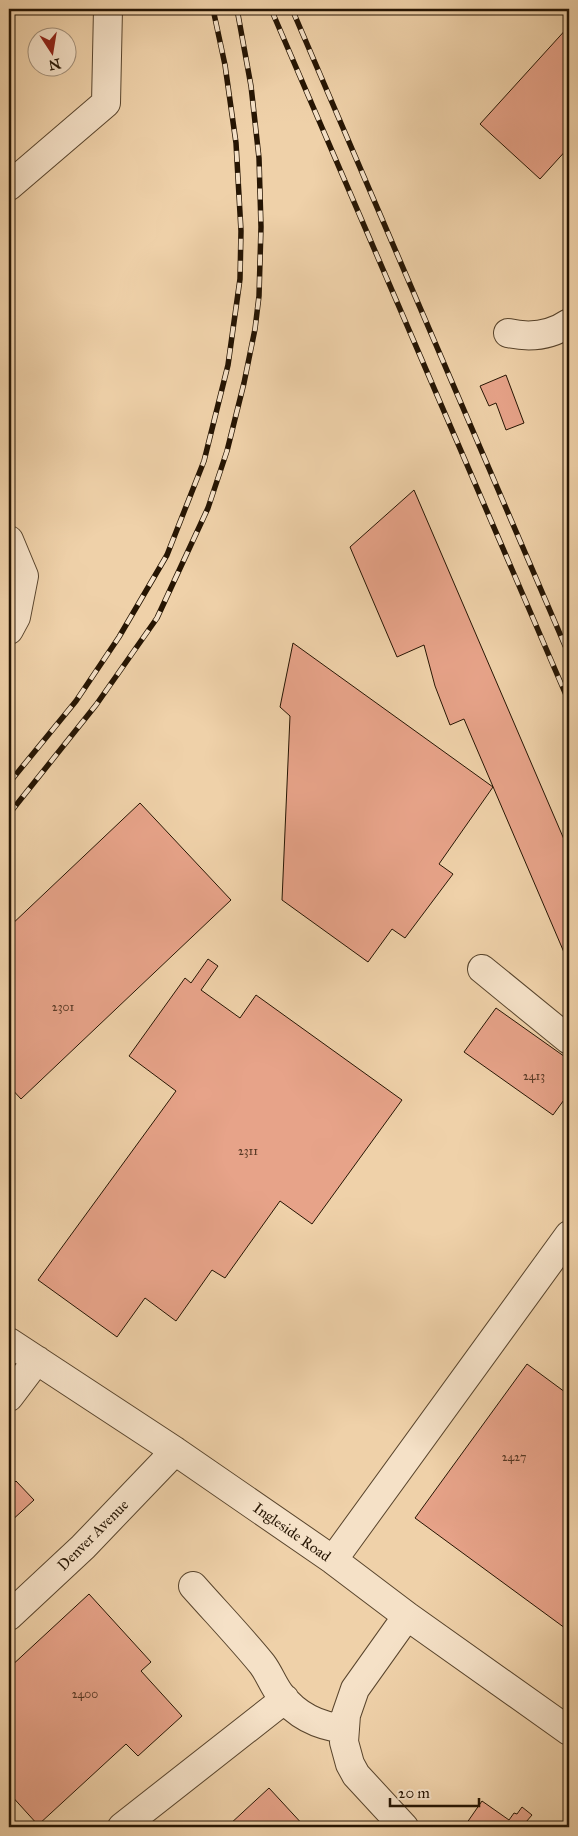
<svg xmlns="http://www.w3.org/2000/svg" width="578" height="1836" font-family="'IM FELL Great Primer',serif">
	<rect width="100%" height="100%" fill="#efd1a9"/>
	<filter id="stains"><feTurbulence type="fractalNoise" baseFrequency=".004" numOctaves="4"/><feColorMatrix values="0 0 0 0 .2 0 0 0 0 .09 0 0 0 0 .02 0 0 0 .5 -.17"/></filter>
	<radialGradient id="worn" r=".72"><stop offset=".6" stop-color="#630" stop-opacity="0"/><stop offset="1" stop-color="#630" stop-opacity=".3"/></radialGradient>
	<path fill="#e7a389" stroke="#261503" d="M569,26V147L540,179L480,124Z
		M506,375L524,423L506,430L496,403L489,406L480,386Z
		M414,490L569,851V964L464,719L450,725L435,686L424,645L397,657L350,547Z
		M293,643L493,787L439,864L453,874L405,938L392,929L368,962L282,900L290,716L280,707Z
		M140,803L231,900L21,1099L9,1086V927Z
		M208,959L218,966L201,990L240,1018L256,995L402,1100L312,1224L280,1201L225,1278L212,1270L176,1321L145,1298L117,1337L38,1280L176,1091L129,1056L185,978L191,983Z
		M496,1008L568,1059L569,1057V1093L553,1115L464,1052Z
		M527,1364L569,1395V1631L415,1518Z
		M16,1481L34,1500L9,1523V1488Z
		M89,1594L151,1662L141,1671L182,1716L138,1756L126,1744L38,1825L9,1793V1668Z
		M269,1788L305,1827H232L229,1825Z
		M482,1801L509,1820L514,1813L517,1814L522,1807L532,1815L526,1822L534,1827H464Z"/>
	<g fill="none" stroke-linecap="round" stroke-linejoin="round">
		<g stroke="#58442c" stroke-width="30">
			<path id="minor" d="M9,186L106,103L108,9
				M508,333C530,338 550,336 569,323
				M9,540L24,576L16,617L9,630
				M482,969L569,1040
				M9,1342L175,1451L333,1560L407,1616L569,1731
				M9,1397L37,1360
				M333,1560L569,1235
				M193,1586C216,1612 240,1637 262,1664C269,1673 273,1685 280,1694C297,1716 318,1726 345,1729
				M9,1616L83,1547L175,1451
				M122,1827L285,1699
				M404,1827L356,1775L350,1764L344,1742L346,1715L355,1689L407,1616"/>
		</g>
		<use href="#minor" stroke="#f5e1c7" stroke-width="28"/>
		<g stroke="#261503" stroke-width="5.5">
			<path id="rail" d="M271,9L569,702
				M292,9L569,655
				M9,783L76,701L119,637L167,555L204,461L228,365L240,279L241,231L236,143L225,65L213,9
				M9,814L96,705L157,618L208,508L227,451L244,383L255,329L259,296L261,227L259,158L251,86L237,9"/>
		</g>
		<use href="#rail" stroke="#f5e1c7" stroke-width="4" stroke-dasharray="11" stroke-linecap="butt"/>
	</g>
	<g text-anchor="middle" stroke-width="4.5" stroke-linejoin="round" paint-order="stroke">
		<g font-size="12" fill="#563824">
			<text x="63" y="1011">2301</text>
			<text x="534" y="1080">2413</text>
			<text x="248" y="1155">2311</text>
			<text x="514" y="1461">2427</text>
			<text x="85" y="1698">2400</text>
		</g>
		<g font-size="15" fill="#261503" stroke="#f5e1c7">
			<text transform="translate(292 1532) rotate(35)" y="5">Ingleside Road</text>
			<text transform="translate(93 1535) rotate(-45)" y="5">Denver Avenue</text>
		</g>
	</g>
	<rect width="578" height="1836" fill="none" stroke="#efd1a9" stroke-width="30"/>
	<rect x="10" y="10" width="558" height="1816" fill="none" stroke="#261503" stroke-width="2.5"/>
	<rect x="15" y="15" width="548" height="1806" fill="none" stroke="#261503"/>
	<g transform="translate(52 52) rotate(168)"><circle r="24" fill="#f5e1c7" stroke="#a28f79"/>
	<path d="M0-4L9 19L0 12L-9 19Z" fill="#8f2418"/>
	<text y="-8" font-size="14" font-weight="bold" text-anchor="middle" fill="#261503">N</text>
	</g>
	<path d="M390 1798v8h89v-8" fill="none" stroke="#261503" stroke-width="2.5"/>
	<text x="398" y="1798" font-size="15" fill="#261503" stroke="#f5e1c7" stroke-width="4" paint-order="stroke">20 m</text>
	<rect width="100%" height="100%" filter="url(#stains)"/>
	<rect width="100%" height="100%" fill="url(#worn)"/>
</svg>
